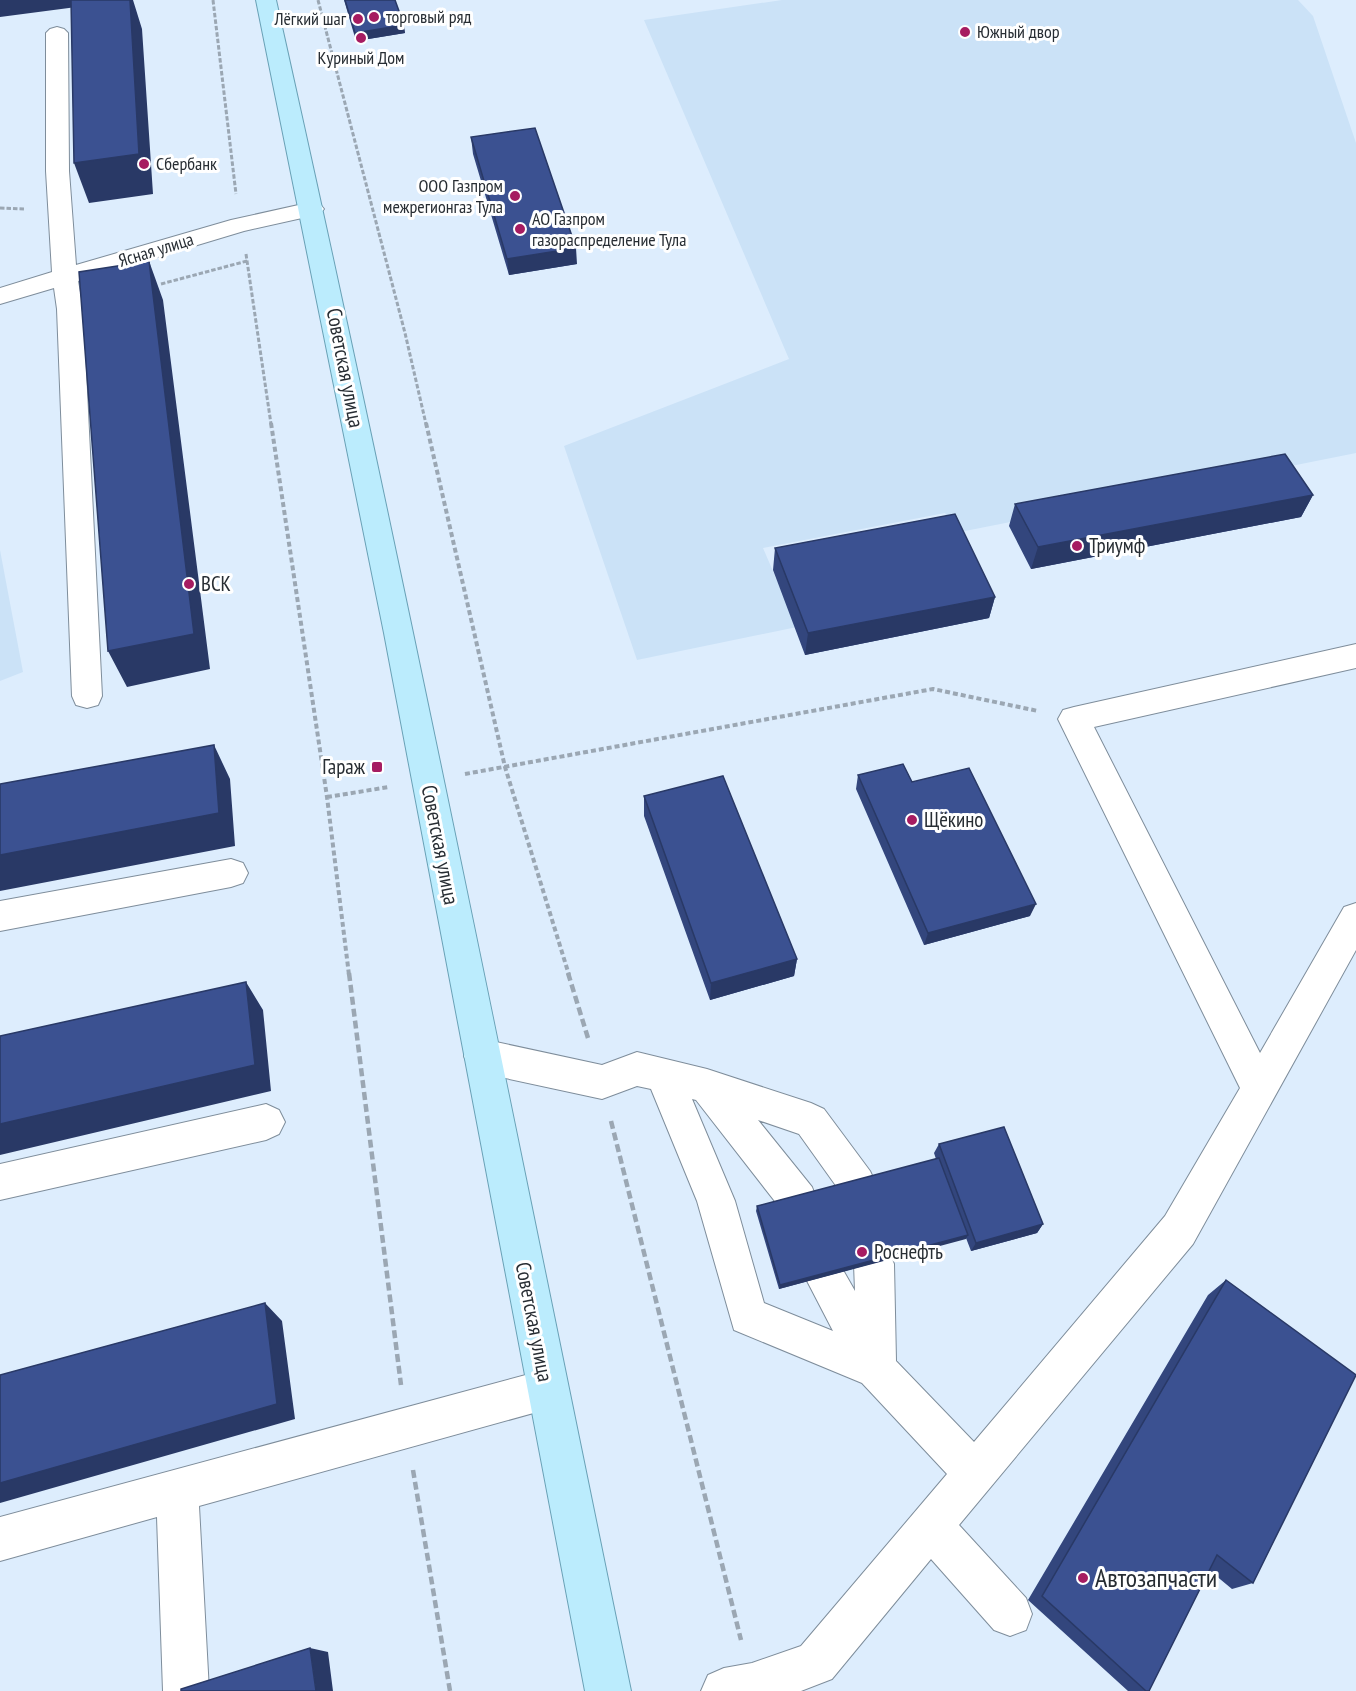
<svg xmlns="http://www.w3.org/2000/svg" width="1356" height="1691" font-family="'PT Sans Narrow',sans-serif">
	<rect width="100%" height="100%" fill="#ddedfd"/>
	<path fill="#cbe2f7" d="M782,0H1298L1313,16L1356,143V453L955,533L945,513L763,548L797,627L637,660L564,446L789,359L644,20Z
		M0,550L23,672L0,681Z"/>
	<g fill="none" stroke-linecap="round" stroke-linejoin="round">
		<g stroke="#7e8d9b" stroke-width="2">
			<path id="minor" d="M57,27L64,29L68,33L69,171L76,265L231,220L312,202L320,204L324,209L320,214L244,231L78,281L83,309L102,696L98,705L87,708L76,705L72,696L57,309L54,288L0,304V288L52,272L46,171V33L50,29Z
				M1356,644V668L1094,727L1260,1053L1344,907L1356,903V950L1193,1244L959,1525L1026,1598L1032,1614L1026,1630L1010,1636L994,1630L931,1559L832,1679L801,1691H701L708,1675L724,1668L752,1663L801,1646L947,1474L862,1383L734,1330L697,1201L651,1089L637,1086L602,1099L482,1073L469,1068L464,1056L469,1044L482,1039L602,1065L637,1052L707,1069L811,1103L824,1109L870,1171L876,1184L870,1197L857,1203L844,1197L799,1134L758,1120L812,1187L817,1200L812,1213L798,1219L784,1213L696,1100L692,1099L735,1201L764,1303L833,1331L805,1277L811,1263L825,1257L839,1263L855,1291L854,1264L860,1250L874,1244L888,1250L894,1264L896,1361L974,1442L1165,1216L1240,1088L1058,719L1063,710L1074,707Z
				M231,859L243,863L248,873L243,883L231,887L0,931V901Z
				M266,1104L279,1110L285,1122L279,1134L266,1140L0,1200V1164Z
				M548,1369L562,1375L568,1389L562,1403L548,1409L199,1506L209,1691H163L157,1517L0,1561V1517Z"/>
		</g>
		<g stroke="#69a1b6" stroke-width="2">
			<path id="major" d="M256,0H276C402,562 515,1127 631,1691H585L384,633Z"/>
		</g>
		<path stroke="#9ba7b3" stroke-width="3" stroke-dasharray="4.5 2" stroke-linecap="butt" d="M213,0L236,194
			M318,0L405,333L426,424
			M0,208L26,209
			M246,254L271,424
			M161,284L247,261"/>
		<path stroke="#9ba7b3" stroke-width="4" stroke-dasharray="5 3" stroke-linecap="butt" d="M271,423L327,797L349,975
			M426,423L505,767L569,975
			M465,774L933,689L1038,711
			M327,797L389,787"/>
		<path stroke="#9ba7b3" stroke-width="4.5" stroke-dasharray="8 4" stroke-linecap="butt" d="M349,973L401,1385
			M568,973L588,1038
			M611,1121L741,1640
			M413,1470L450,1691"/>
		<use href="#minor" fill="#fff" fill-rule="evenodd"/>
		<use href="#major" fill="#bbecfd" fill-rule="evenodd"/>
	</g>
	<path fill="#33467d" d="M344,0H395L405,33L356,41Z
		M471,137L577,264L509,275L473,154Z
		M1313,495L1301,517L1031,569L1009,526L1015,504Z
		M775,548L995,597L989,618L805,655L773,570Z
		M858,775L912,782L1030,916L924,945L856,789Z
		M644,796L797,959L794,976L710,1000L644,816Z
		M939,1144L1043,1224L1037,1233L971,1251L966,1238L779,1289L756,1211L757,1206L936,1159L934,1153Z
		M1226,1280L1253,1583L1232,1589L1209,1570L1149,1691H1128L1028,1600L1208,1295Z"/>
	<path fill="#293966" d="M0,0H133L142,29L153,194L89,203L74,163L130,0L0,17Z
		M404,25L405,33L356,41L355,33Z
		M576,248L577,264L509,275L507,259Z
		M149,261L163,300L210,669L127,687L108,651Z
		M1313,495L1301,517L1031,569L1038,547Z
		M995,597L989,618L805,655L808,633Z
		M214,745L230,779L235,846L0,891V855Z
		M1036,904L1030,916L924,945L928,933Z
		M797,959L794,976L710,1000L711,983Z
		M246,982L263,1010L271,1091L0,1155V1124Z
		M1043,1224L1037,1233L971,1251L976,1243Z
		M968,1235L966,1239L779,1289L780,1285Z
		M265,1303L282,1321L295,1419L0,1503V1483Z
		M310,1648L328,1652L333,1691H316Z"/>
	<path fill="#3b5191" stroke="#293966" stroke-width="1.5" d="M71,0H130L139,154L74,163Z
		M345,0H395L404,25L355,33Z
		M535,128L576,248L507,259L471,137Z
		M149,261L194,634L108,651L79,272Z
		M1285,454L1313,495L1038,547L1015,504Z
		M955,514L995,597L808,633L775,548Z
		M214,745L219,813L0,855V784Z
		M903,764L912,782L969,768L1036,904L928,933L858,775Z
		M723,776L797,959L711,983L644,796Z
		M246,982L255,1065L0,1124V1036Z
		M1004,1127L1043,1224L976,1243L939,1144Z
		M939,1158L968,1235L780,1285L757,1206Z
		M1226,1280L1356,1375L1253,1583L1217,1555L1149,1691H1146L1042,1596Z
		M265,1303L277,1404L0,1483V1375Z
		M310,1648L316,1691H181V1689Z"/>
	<g fill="#a61c61" stroke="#fff" stroke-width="2">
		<circle cx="374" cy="17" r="6"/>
		<circle cx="358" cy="19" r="6"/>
		<circle cx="965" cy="32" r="6"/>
		<circle cx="361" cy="38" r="6"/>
		<circle cx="144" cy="164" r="6"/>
		<circle cx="515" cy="196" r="6"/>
		<circle cx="520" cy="229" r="6"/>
		<circle cx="1077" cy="546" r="6"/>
		<circle cx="189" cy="584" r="6"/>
		<rect x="371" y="761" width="12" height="12" rx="3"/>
		<circle cx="912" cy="820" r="6"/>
		<circle cx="862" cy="1252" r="6"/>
		<circle cx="1083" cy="1578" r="6"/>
	</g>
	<g text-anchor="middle" stroke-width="6" stroke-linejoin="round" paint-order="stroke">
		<g font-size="18" fill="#272d33" stroke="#fff" text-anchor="start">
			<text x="386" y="23">торговый ряд</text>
			<text x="346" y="25" text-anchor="end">Лёгкий шаг</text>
			<text x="977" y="38">Южный двор</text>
			<text x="361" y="64" text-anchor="middle">Куриный Дом</text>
			<text x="156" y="170">Сбербанк</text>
			<text x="503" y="192" text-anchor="end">ООО Газпром<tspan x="503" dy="21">межрегионгаз Тула</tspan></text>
			<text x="532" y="225">АО Газпром<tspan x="532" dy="21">газораспределение Тула</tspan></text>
		</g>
		<g font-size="18" fill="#272d33" stroke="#fff">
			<text transform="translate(156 250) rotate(-17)" y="6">Ясная улица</text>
		</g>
		<g font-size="21" fill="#272d33" stroke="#fff">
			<text transform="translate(345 368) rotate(79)" y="7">Советская улица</text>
			<text transform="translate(440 845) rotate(79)" y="7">Советская улица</text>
			<text transform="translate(534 1322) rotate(79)" y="7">Советская улица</text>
		</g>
		<g font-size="21" fill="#272d33" stroke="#fff" text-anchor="start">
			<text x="1089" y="553">Триумф</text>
			<text x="201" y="591">ВСК</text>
			<text x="365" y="774" text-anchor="end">Гараж</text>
			<text x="924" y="827">Щёкино</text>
			<text x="874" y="1259">Роснефть</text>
		</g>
		<g font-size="26" fill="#272d33" stroke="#fff" text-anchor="start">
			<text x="1095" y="1587">Автозапчасти</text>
		</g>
	</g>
</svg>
